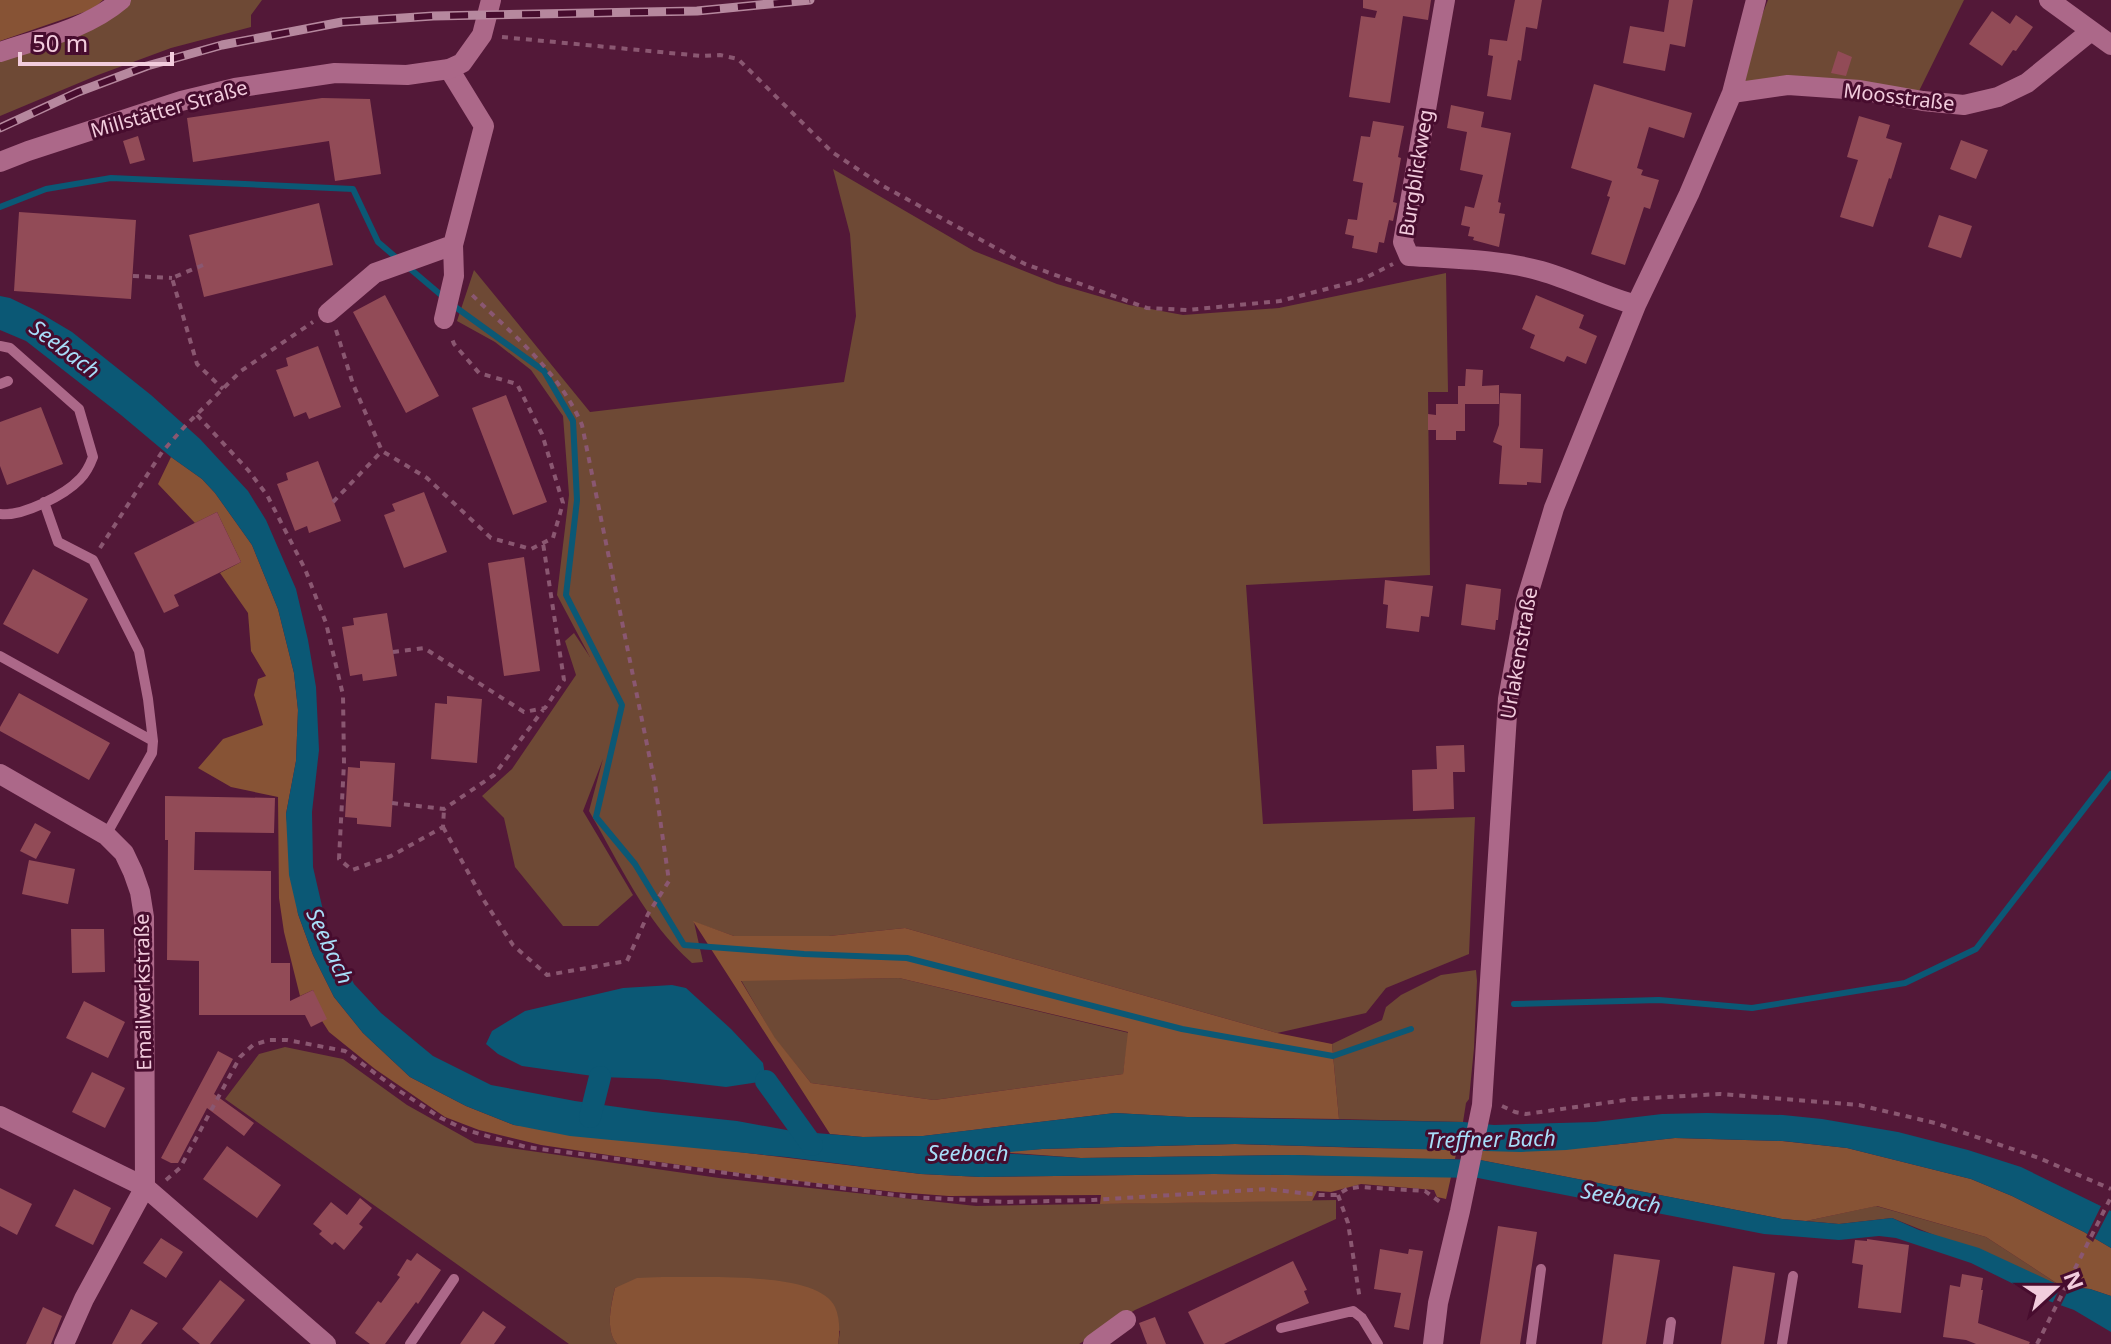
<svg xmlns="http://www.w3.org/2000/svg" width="2111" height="1344" font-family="'Noto Sans',sans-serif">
	<rect width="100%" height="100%" fill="#531838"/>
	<path fill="#6e4935" d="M131,0H262L251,15V27L171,48L98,75L0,116V59Z
		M1768,0H1964L1919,91L1734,86Z
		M833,169L974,251L1057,284L1129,305L1183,315L1279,308L1446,273L1448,392H1428L1430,575L1246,585L1263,824L1475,817L1469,954L1386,988L1366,1013L1277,1033L905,928L829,936H734L694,922L703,962L692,963C645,922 620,864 589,811L603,759L583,811L633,895L598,926H563L515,867L504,818L482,796L512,769L576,675L565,641L574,633L590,657L557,595L569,495L563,416L531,370L495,342L457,321L474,270L590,412L844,382L856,316L850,234Z
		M1476,970L1477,981L1474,1048L1469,1099L1466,1103L1463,1122L1339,1119L1332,1044L1382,1020L1386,1007L1401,995L1441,975Z
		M899,978L1129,1033L1123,1074L934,1100L811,1083L775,1039L741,980Z
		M285,1047L343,1059L407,1105L475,1143L719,1178L976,1206L1336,1200V1219L1135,1310L1079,1344H838L840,1331L707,1278L662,1277L615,1288C611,1305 605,1330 617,1344H569L225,1099L259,1054Z
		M1876,1206L1986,1237L2061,1286L1892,1218L1839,1224L1806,1221Z"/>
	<path fill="#875335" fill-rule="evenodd" d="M0,0H103L93,9L0,41Z
		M171,457L202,479L215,493L252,545L278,609L294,673L298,710L296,761L286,814L298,914L313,955L334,997L363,1033L410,1077L466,1106L514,1125L921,1174L981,1177L1214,1174L1451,1177L1446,1199L1437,1197L1434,1190L1361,1184L1331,1192L1317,1191L1312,1201L1100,1204L1101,1195L949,1196L895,1192L789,1180L608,1155L541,1145L479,1130L445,1117L375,1069L329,1032L322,1021L313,990L300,996L284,932L279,898L278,797L231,787L198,768L223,739L263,725L254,695L258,679L266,676L251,651L248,613L220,573L241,562L217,512L195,523L158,484Z
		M693,921L734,936H829L905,928L1277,1033L1332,1044L1339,1119L1187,1117L1115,1113L923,1136L863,1137L830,1134ZM899,978L1128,1032L1123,1074L934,1100L811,1083L775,1038L741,981Z
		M1675,1138L1782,1141L1847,1148L1971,1179L2012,1196L2084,1232L2111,1248V1296L2090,1289L2061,1286L1986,1237L1877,1206L1806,1221L1782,1219L1480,1160L1483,1150C1548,1153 1611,1145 1675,1138Z
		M1235,1144L1365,1148L1457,1149L1455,1159H1379L1295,1155L1081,1158L998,1152L1042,1149Z
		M662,1277C698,1278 819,1270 835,1307C840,1318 840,1333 838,1344H617C605,1331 611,1305 615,1288L637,1278Z"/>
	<path fill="#0b5875" d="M0,296L10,298L35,310L72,332L151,395L200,439L248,491L266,520L296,589L308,640L316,687L319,750L312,812L313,867L328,932L354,984L381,1013L433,1056L491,1085L575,1101L653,1112L737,1121L792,1131L863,1137L923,1136L1115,1113L1187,1117L1463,1122L1494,1125L1595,1122L1662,1114L1707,1113L1783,1115L1822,1119L1898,1132L1968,1150L2021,1167L2111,1211V1248L2084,1232L2012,1196L1971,1179L1847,1148L1783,1141L1675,1138L1566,1150L1521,1152L1235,1144L1042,1149L999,1153L1081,1158L1295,1155L1480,1160L1782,1219L1839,1224L1892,1218L1919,1230L1979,1248L2061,1286L2090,1289L2111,1296V1332L2074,1310L2046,1300L1971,1263L1896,1238L1879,1236L1839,1240L1764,1234L1478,1178L1214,1174L981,1177L921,1174L786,1157L570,1136L514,1125L466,1106L410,1077L363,1033L334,997L313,955L298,914L289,875L286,814L296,761L298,710L294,673L278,609L252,545L215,493L202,479L171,457L121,415L26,341L0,330Z
		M672,985L686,988L731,1029L763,1063L766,1081L726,1087L658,1079L600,1077L522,1066L498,1054L486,1044L492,1031L525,1011L623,988Z"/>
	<path fill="#531838" d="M2103,1202L2111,1207L2093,1242L2086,1237Z
		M2063,1282L2072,1283L2059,1309L2051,1306Z"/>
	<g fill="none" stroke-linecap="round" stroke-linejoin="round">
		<path stroke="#0b5875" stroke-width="6" d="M0,207L46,189L111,178L353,189L378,242L399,260
			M408,267L454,306L544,371L573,421L577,500L566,595L622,705L596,817L635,864L684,945L804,954L907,958L1182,1029L1333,1056L1411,1029
			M1514,1004L1659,1000L1752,1008L1905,983L1976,949L2111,774"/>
		<path stroke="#0b5875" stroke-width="22" d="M766,1081L812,1145
			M590,1117L600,1077"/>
	</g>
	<path fill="#924b57" d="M1363,0H1431L1428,20L1403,16L1390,103L1349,97L1361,16L1375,18L1377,11L1363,8Z
		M1515,0H1542L1537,29L1526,27L1521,61L1518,60L1511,100L1487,96L1493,56L1488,55L1490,39L1507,41Z
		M1669,0H1693L1685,47L1670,44L1665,71L1623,63L1630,26L1664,32Z
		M1992,11L2010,24L2016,15L2033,27L2016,51L2013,50L2002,66L1969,44Z
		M1838,51L1852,57L1846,76L1831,73Z
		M1594,84L1692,113L1684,138L1649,127L1637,168L1643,170L1641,175L1659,180L1650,209L1644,207L1625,265L1591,254L1610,197L1607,196L1612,181L1571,168Z
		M322,98L370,99L381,174L335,181L329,141L193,162L187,118Z
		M1451,105L1484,112L1481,127L1511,133L1498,202L1501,203L1499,213L1505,214L1499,247L1473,240L1474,237L1468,236L1470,227L1461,225L1465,206L1474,208L1483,175L1460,170L1467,132L1447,128Z
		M1859,116L1890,125L1886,138L1902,143L1891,179L1889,178L1873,227L1840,217L1858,160L1847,157Z
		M1373,121L1404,126L1398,157L1401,158L1393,202L1397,203L1393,221L1389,220L1384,243L1379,242L1377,253L1352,248L1354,236L1345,234L1348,219L1357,220L1363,183L1353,181L1361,136L1370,137Z
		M138,136L145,160L130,164L123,141Z
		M1961,140L1988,150L1976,179L1950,169Z
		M319,203L333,265L204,297L189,235Z
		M19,212L136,220L131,299L14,291Z
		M1939,215L1972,226L1961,258L1928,247Z
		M385,295L439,396L406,413L353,312Z
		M1536,295L1584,315L1579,328L1597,336L1586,364L1567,356L1564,362L1530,348L1535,335L1522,329Z
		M318,346L341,407L309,419L306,412L294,417L276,370L288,366L286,358Z
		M1466,369L1483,370L1482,386L1499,385V404H1465V431H1456V440H1436V430H1428V414L1436,415V404H1458V386H1465Z
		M1500,393L1521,394L1520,448L1543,449L1541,483L1527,482V485L1499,484L1502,446L1493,442L1499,425Z
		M506,395L547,502L513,515L472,408Z
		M41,407L63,464L7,485L0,466V422Z
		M318,461L341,521L309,533L307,526L295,531L277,484L288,480L286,473Z
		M424,492L447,552L404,568L384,515L395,511L392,504Z
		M217,512L241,562L174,595L179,606L164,613L134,553Z
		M524,557L540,671L504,676L488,563Z
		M33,569L88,599L58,654L3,624Z
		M1385,580L1433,586L1429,617L1421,616L1419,632L1386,628L1388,605L1383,604Z
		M1466,584L1501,589L1498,620H1496L1495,630L1461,625Z
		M387,613L397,676L363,681L362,674L350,676L342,627L354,625L353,618Z
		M19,693L110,743L89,780L0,731V727Z
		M447,696L482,699L477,763L431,759L435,703L447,704Z
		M1464,745L1465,772H1453L1454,809L1413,811L1412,770L1437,769L1436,746Z
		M360,761L395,763L391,827L357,824V818L345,817L348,767L360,768Z
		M165,796L275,798L274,833L195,832L194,870L271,871V963H290V1001L313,990L327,1019L311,1027L305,1015H199V961L167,960L168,840H165Z
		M35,823L51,832L36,859L20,851Z
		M29,860L75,869L68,904L22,894Z
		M71,929H104L105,972L72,973Z
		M84,1001L125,1022L108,1058L66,1038Z
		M218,1051L233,1059L214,1094L254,1123L244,1136L207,1108L178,1163H171L161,1158Z
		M92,1072L125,1088L105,1128L72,1112Z
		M227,1146L281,1185L257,1218L203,1179Z
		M0,1188L32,1204L17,1235L0,1226Z
		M74,1189L111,1208L93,1245L55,1226Z
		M360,1198L372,1208L359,1224L363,1227L344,1250L335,1242L332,1245L319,1234L322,1231L313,1224L331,1202L347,1215Z
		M1498,1226L1537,1232L1520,1344H1480Z
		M161,1238L183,1252L166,1278L143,1263Z
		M1867,1239L1909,1245L1901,1313L1858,1308L1863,1265L1852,1263L1855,1240L1867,1241Z
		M1380,1249L1408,1254L1409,1249L1423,1251L1409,1330L1394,1327L1401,1293L1374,1289Z
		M417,1253L441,1270L418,1304L416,1302L385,1344H370L355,1333L378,1301L381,1303L400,1277L397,1275L407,1259L411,1261Z
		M1614,1254L1660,1260L1646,1344H1602Z
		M1293,1261L1307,1290L1304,1291L1309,1303L1224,1344H1204L1188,1312Z
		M1733,1266L1775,1273L1764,1344H1721Z
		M1962,1274L1983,1278L1981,1290H1983L1978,1323L2030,1342L2029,1344H1976L1966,1340L1943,1337L1950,1285L1960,1287Z
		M220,1280L245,1300L210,1344H200L182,1329Z
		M43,1307L62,1316L51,1344H26Z
		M131,1309L158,1323L141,1344H112Z
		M483,1311L506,1327L494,1344H460Z
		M1155,1317L1166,1344H1147L1139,1323Z"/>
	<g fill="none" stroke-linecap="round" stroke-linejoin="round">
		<path stroke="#8a5771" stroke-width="4" stroke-dasharray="6 6" stroke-linecap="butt" d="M502,37L702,56L720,55L738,59L832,152L883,186L1025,264L1147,308L1187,310L1280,301L1361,280L1393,264
			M203,265L172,278L197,364L223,389
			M133,276L172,278
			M336,330L353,384L382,451L427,478L491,538L531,549L553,538L563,503L542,434L517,384L479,373L454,344L451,336
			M197,415L248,470L267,495L305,569L326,623L343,695L344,763L339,859L352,870L391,856L443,827L444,809
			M333,502L382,451
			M100,548L162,452L186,425L241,371L313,322
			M393,652L424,648L524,712L545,708L564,680L543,543
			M392,803L444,809L494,775L543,710
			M443,827L483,899L513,945L547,975L627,961L648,914L669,881L655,784L582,425C559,371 511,333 469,292
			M1502,1106L1515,1112L1526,1114L1633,1099L1720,1094L1859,1105L1935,1123L2039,1158L2111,1189
			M166,1180L180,1168L240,1057L253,1045L269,1040H287L345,1051L395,1088L441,1118L466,1130L526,1147L911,1197L1006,1202L1093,1200L1267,1189L1319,1195H1337L1347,1189L1359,1187L1425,1191L1444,1205
			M1338,1195L1348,1223L1360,1300
			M2037,1344L2111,1197"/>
		<path stroke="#ac6889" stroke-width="10" d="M0,346L10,348L79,409L93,457C90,465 86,473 80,479C65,495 22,517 0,514
			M0,384L8,381
			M44,502L58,542L93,560L139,651L148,699L153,741L152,753L106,835
			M0,656L153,741
			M1281,1328L1353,1311L1362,1318L1378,1344
			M410,1344L454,1279
			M1531,1344L1541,1269
			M1668,1344L1671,1322
			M1782,1344L1793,1276"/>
		<path stroke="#ac6889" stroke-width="20" d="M1445,0L1403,242L1409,256C1453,259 1498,259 1541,271C1573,280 1603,296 1636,305
			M2049,0L2111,45
			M0,52C42,38 87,29 121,0
			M1732,93L1788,85L1860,90L1923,101L1964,105L1998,97L2027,83L2091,31
			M328,313L375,273L453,245
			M444,319L454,276L453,245L484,126L449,69
			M0,774L106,835L124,853L133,872L140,892L144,917L145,1187L84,1299L64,1344
			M0,1116L145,1187L326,1344
			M1093,1344L1126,1320
			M1433,1344L1438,1303L1460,1211L1482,1105L1508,699L1526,601L1554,508L1636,305L1689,194L1732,93L1756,0"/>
		<path stroke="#ac6889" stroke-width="20" d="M0,162L28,151L181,101L235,88L335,73L407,75L449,69L462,63L482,35L491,0"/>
		<g stroke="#b6889e" stroke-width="9">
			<path id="rail" d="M0,128L78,92L147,66L222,45L342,22L433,16L697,11L810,0"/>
		</g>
		<use href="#rail" stroke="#470c2e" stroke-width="6" stroke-dasharray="18" stroke-linecap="butt"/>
	</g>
	<g text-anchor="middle" stroke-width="6" stroke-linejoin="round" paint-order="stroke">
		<g font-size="20" fill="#f2ccdd" stroke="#470c2e">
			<text transform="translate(1899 97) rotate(7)" y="7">Moosstraße</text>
			<text transform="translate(169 109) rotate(-16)" y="7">Millstätter Straße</text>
			<text transform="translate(1416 173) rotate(-81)" y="7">Burgblickweg</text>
			<text transform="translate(1519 653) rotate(-80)" y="7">Urlakenstraße</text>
			<text transform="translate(143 992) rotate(-91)" y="7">Emailwerkstraße</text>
		</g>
		<g font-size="22" font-style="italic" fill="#a7ddf8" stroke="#470c2e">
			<text transform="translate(65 349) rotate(37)" y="8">Seebach</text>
			<text transform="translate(330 946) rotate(65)" y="8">Seebach</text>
			<text transform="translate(1491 1139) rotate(-1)" y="8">Treffner Bach</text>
			<text x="968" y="1161">Seebach</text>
			<text transform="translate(1621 1198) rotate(12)" y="8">Seebach</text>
		</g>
	</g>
	<g transform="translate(2055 1288) rotate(69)" stroke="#470c2e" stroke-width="6" paint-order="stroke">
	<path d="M0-6L14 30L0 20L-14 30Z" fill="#f2ccdd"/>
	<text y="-12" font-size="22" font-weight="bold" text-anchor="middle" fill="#f2ccdd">N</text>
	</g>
	<path d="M20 52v12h152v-12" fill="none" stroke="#f2ccdd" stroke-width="4"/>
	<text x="32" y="52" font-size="24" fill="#f2ccdd" stroke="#470c2e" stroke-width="6" paint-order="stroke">50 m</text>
</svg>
